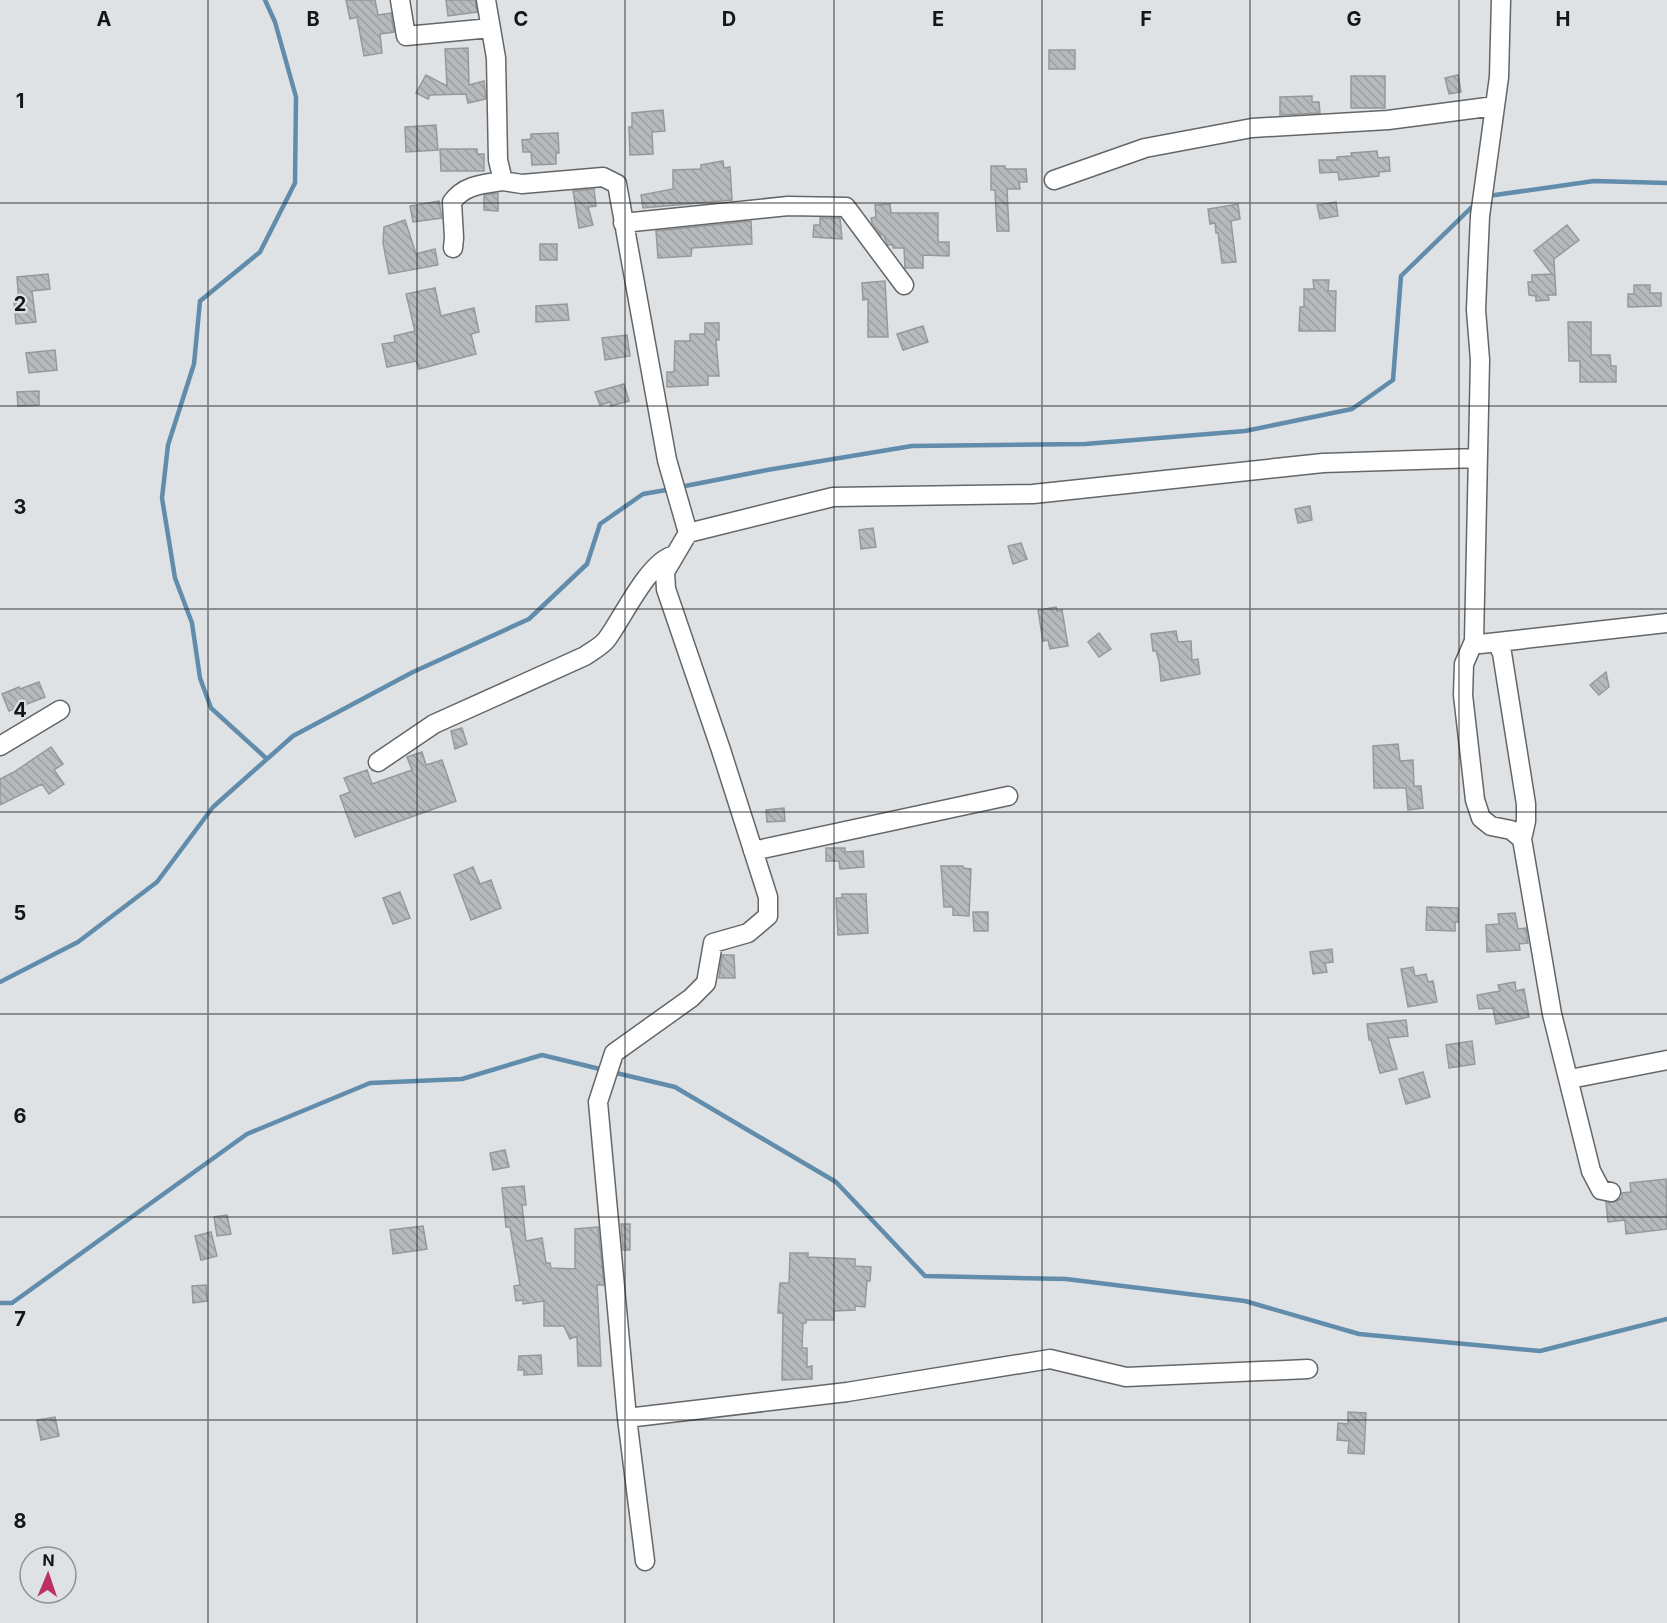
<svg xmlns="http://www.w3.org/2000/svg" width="1667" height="1623" font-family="Inter,sans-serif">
	<defs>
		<pattern id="building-back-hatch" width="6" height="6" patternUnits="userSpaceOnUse" patternTransform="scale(1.5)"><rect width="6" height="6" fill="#b7babc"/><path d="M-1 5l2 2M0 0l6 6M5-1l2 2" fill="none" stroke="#9c9fa1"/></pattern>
	</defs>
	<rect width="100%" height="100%" fill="#dfe2e5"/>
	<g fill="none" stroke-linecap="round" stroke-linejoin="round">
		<path stroke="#618cab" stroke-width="4.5" d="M265,0L275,22L296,97L295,183L260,252L200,301L194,364L168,445L162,498L175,578L192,623L200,678L211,708L267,759
			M1488,196L1594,181L1667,183
			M680,487L767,470L912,446L1085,444L1245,431L1352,409L1393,380L1401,276L1476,203
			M0,982L78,942L157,882L213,807L293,736L413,672L529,619L587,564L600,524L643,494L672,489
			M612,1072L675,1087L836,1182L925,1276L1066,1279L1245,1301L1359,1334L1540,1351L1667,1319
			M0,1303H12L247,1134L370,1083L462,1079L542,1055L604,1070"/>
	</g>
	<path fill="url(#building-back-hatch)" stroke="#96999b" stroke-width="1.5" d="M346,0H375L378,15L391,13L394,32L380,34L382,53L364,56L357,17L350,19Z
		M446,0H475L477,12L448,16Z
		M468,48L469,85L484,81L486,99L468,103L466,94L430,95L428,99L416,93L426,75L447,86L445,49Z
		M1049,50H1075V69H1049Z
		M1458,75L1461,92L1449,94L1445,78Z
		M1351,76H1385V108H1351Z
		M1312,96V102H1319L1320,113L1280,115V97Z
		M663,110L665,131L652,132L653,154L630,155L629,127H632V113Z
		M436,125L438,150L406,152L405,127Z
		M558,133L559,153H556V164L532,165L531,152H523L522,140L531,139V134Z
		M440,149H477V154H484V171H441Z
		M1377,151L1378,158L1389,157L1390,171L1379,172V176L1339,180L1338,172L1320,173L1319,160H1337V157L1352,156L1351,153Z
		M723,161L724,168L730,167L732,200L643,208L641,195L673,189V170L701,169V165Z
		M991,166H1005V169H1026L1027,182H1019L1020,189H1007L1009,231H997L995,190H991Z
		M594,189L596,206L588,207L593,225L579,228L573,191Z
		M498,193V211L484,210V195Z
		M439,201L442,218L413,222L410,206Z
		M1336,202L1338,216L1320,219L1317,205Z
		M890,204L891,213H938V242H949V256L923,255V268H905L904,248H893V245H888L883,235H881L872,223L871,218L876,217L875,205Z
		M1238,204L1240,219L1231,221L1236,262L1222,263L1218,233H1216L1215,223L1210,224L1208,209Z
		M820,218H840L842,239L813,237L814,225H820Z
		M405,220L416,254L435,249L438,265L389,274L383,243L384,227Z
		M751,221L752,244L692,248L691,256L658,258L656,231Z
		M1567,225L1579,240L1554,259L1556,295H1548L1549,300L1536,301V296L1529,295L1528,282H1532V275L1552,274L1534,251Z
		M540,244H557V260H540Z
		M48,274L50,289L32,291L36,322L16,324L14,302H19L17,277Z
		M1313,280H1329L1328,291H1336L1335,331H1299L1300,307H1304V289H1314Z
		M885,281L888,337H868V299L863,300L862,283Z
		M1634,285H1650V293H1661V306L1628,307V294H1634Z
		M435,288L441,316L474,308L479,332L471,334L476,354L419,369L416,361L387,367L382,344L395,342L394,336L415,331L406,294Z
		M567,304L569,320L536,322V306Z
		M1568,322H1591V355H1610L1611,366H1616V382H1580V361H1569Z
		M705,323H719V340H716L719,376H708V385L667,387V372H674L675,341H690V334H705Z
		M923,326L928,342L903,350L897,334Z
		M627,335L630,356L605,360L602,338Z
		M55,350L57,370L29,373L26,353Z
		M624,384L629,401L611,406L610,402L600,405L595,392Z
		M39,391V405L18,406L17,392Z
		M1310,506L1312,520L1298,523L1295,509Z
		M873,528L876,547L861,549L859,530Z
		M1021,543L1027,559L1013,564L1008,546Z
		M1056,607L1057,611L1062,610L1068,646L1050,649L1048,640L1043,641L1038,610Z
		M1176,631L1178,642L1191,641L1192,660L1198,659L1200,674L1161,681L1159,661L1156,651H1153L1151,634Z
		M1099,633L1111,649L1099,657L1088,642Z
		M1606,672L1609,687L1599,695L1590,685Z
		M39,682L45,697L9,711L2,694L19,687L20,689Z
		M462,728L467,744L455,749L451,731Z
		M1398,744L1400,761L1413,760L1414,786H1421L1423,808L1408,810L1406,788H1374L1373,746Z
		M51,747L63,764L54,770L64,784L49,794L42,784L0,805V779L14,772Z
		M422,752L426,765L442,760L456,801L355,837L340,796L350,792L344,778L367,770L372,784L412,770L407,757Z
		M784,808L785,821L767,822L766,810Z
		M826,848H845V852L863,851L864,867L840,869L839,861H826Z
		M941,866H963V868L971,869L969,916L953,915V907H944Z
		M473,867L480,884L491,880L501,908L471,920L454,875Z
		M400,892L410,918L393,924L383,898Z
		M842,894H866L868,933L838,935L836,898H842Z
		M1427,907L1458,908V922H1455V931L1426,930Z
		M973,912H988V931H974Z
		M1515,913L1518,929L1526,928L1528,943L1519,944L1520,950L1487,952L1486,925L1499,924L1498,914Z
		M1332,949L1333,962L1325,963L1327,972L1313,974L1310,952Z
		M722,955H734L735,978H719Z
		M1413,967L1415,976L1426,974L1428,982L1433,981L1437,1002L1408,1007L1401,969Z
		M1515,982L1516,991L1524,989L1529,1017L1496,1024L1493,1008L1479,1009L1477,995L1500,991L1498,985Z
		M1406,1020L1408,1036L1388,1038L1397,1069L1380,1073L1371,1040H1369L1367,1024Z
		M1472,1041L1475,1064L1449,1068L1446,1045Z
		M1423,1072L1430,1097L1406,1104L1399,1079Z
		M505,1150L509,1167L493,1170L490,1153Z
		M1666,1179L1667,1229L1626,1234L1625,1220L1608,1222L1606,1202H1615L1622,1198V1193L1631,1192L1630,1183Z
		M524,1186L526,1205H522L526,1241L542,1238L546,1263H550L551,1268L575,1269V1229L598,1227L604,1285H597L601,1366H578L577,1336L570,1339L564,1326H544V1301L523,1304V1300L516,1301L514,1286L520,1285L510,1227H506L502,1188Z
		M227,1215L231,1234L217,1236L214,1217Z
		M621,1224H630V1250H623Z
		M423,1226L427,1249L393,1254L390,1230Z
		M211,1232L217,1256L201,1260L195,1236Z
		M790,1253H808V1257L855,1259V1266L871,1267L870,1281H867L865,1307L855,1306V1310L834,1311V1320H806V1323H803L802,1348H807V1367L812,1366V1379L782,1380L783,1313H778L779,1297L780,1283H789Z
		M206,1285L207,1301L193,1303L192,1286Z
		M541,1355L542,1374L524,1375V1370H518L519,1356Z
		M1348,1412L1366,1413L1364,1454L1348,1453L1349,1441L1337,1440L1338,1423L1348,1424Z
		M55,1417L59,1436L41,1440L37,1420Z"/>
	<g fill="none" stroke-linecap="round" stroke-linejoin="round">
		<g stroke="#646668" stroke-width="21">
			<path id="minor" d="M400,0L406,36L491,28
				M486,0L496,58L498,160L503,181L522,184L603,177L617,184L667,460L688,533L665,572L666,589L721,750L768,897V916L748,933L713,943L706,983L691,998L614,1053L598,1102L627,1418L847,1392L1050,1359L1126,1377L1308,1369
				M1501,0L1499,77L1480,216L1478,261L1476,310L1480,360L1474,641L1480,644L1667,623
				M1054,180L1145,148L1252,128L1388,120L1495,106
				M623,223L788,206L846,207L904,285
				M453,248L454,238L452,202C464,185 483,184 503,181
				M688,533L833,497L1033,494L1323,463L1478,458
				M1474,641L1464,664L1463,695L1475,800L1481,818L1491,826L1511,830L1522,839L1552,1014L1591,1171L1601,1190L1611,1192
				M1497,643L1502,653L1526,804V821L1522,839
				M0,746L60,710
				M378,762L434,724L585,656C592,651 602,646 607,639C622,619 648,563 672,556
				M753,851L1008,796
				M1570,1079L1667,1060
				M627,1418L645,1561"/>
		</g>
		<use href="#minor" stroke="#fff" stroke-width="18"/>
	</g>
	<path fill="none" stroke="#151617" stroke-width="1.5" stroke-opacity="0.55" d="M208,0V1623M417,0V1623M625,0V1623M834,0V1623M1042,0V1623M1250,0V1623M1459,0V1623M0,203H1667M0,406H1667M0,609H1667M0,812H1667M0,1014H1667M0,1217H1667M0,1420H1667"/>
	<g font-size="20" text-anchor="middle" font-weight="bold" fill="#151617" stroke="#dfe2e5" stroke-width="4.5" stroke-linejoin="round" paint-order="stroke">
		<text x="104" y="26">A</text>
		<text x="313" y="26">B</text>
		<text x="521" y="26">C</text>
		<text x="729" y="26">D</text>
		<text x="938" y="26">E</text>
		<text x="1146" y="26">F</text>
		<text x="1354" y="26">G</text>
		<text x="1563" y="26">H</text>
		<text x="20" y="108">1</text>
		<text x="20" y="311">2</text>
		<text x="20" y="514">3</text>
		<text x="20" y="717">4</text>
		<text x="20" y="920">5</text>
		<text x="20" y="1123">6</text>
		<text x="20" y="1326">7</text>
		<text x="20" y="1528">8</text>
	</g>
	<g transform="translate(48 1575) rotate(2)"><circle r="28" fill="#dfe2e5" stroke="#8e9093" stroke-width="1.5"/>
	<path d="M0-4.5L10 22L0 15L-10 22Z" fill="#bb2f66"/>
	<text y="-9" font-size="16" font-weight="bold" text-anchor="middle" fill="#151617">N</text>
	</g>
</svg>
